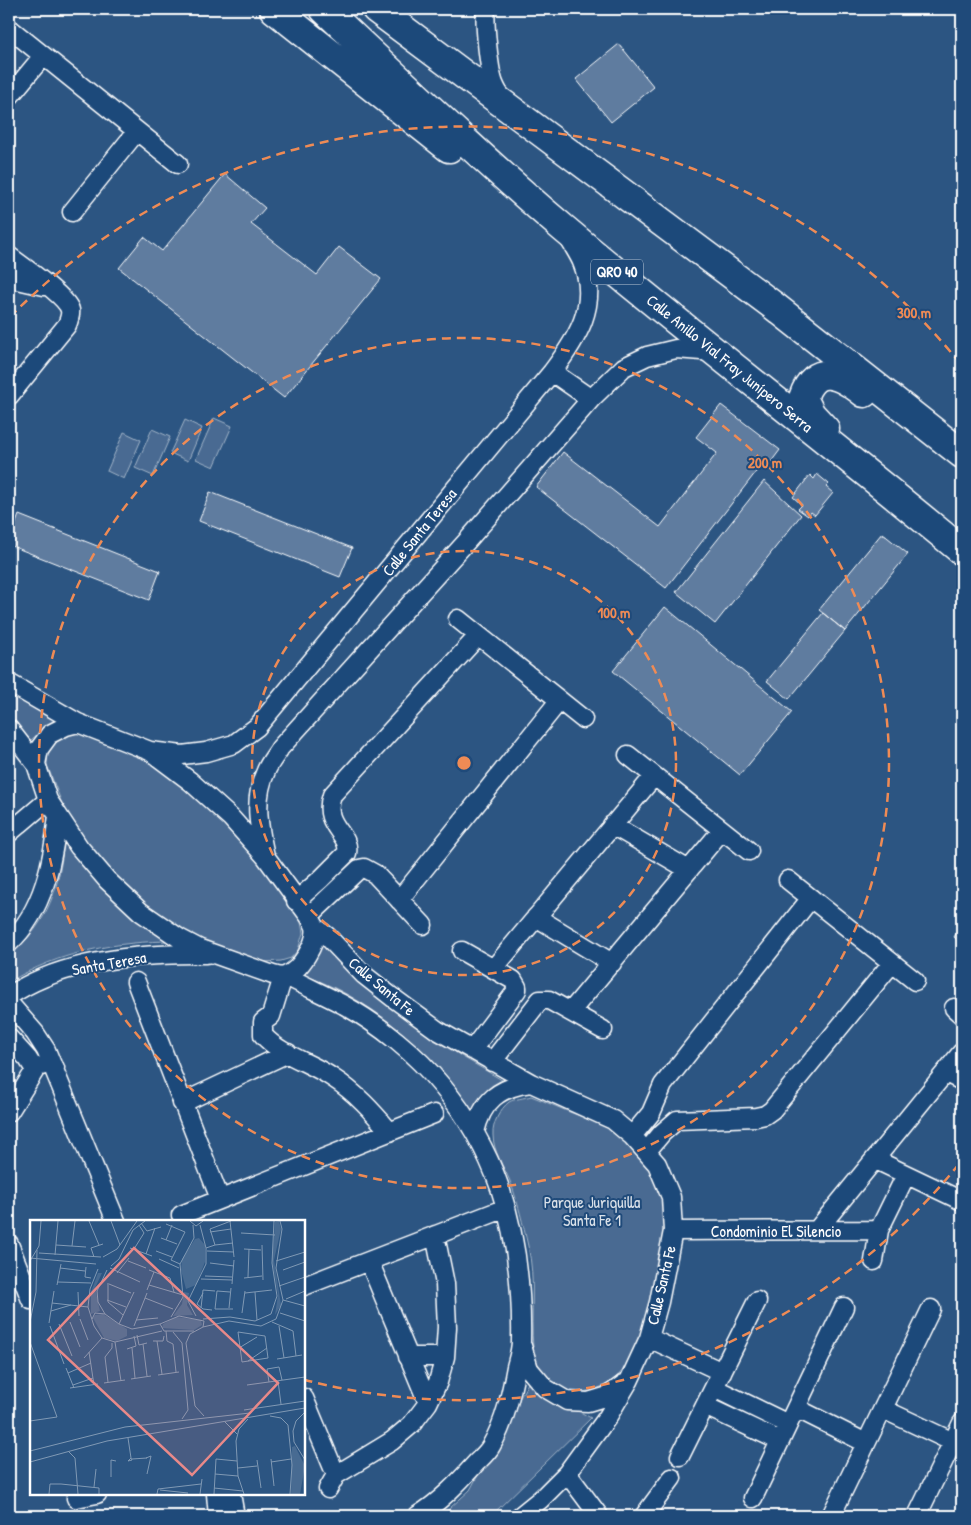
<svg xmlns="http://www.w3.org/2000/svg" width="971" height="1525" font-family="'Patrick Hand',sans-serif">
	<rect width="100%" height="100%" fill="#2c5582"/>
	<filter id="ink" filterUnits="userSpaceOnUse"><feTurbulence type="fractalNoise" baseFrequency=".02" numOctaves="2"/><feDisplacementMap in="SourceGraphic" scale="10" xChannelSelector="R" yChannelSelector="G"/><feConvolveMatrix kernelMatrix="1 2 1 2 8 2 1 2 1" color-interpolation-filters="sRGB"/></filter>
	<g filter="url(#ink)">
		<path fill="#486b92" stroke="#a4b5c8" d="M214,418L232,426L214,467L196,459Z
			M185,420L202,428L188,461L170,453Z
			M152,429L170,437L153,476L135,468Z
			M124,432L141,440L124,479L107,471Z
			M9,685L54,720L31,740L9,718Z
			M79,732L144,756L207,800L255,857L300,917L303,933L298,950L291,958L281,961L263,962L219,949L185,933L130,895L82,839L63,806L47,765L48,754L53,745L68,734Z
			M64,836C81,866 106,896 135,917C148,925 162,933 175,941C118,941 58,952 9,982V954C48,928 62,881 64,836Z
			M320,938L394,1009L461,1056L507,1083L474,1116C435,1053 369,995 297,973Z
			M531,1096C547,1102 563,1110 580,1116C593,1122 610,1126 621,1135C628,1141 649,1165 653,1173C657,1180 660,1190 662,1198C670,1241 648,1327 626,1366C616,1381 600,1390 582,1392C559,1394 535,1371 533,1348C530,1314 536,1280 528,1246C523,1224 518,1202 510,1181C504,1167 493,1151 493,1135C492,1124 500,1109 509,1102C514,1099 525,1098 531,1096Z
			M528,1383L591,1418L491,1516H441L470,1490Z"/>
		<path fill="#5e7c9f" stroke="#fff" d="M619,44L654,87L611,122L576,79Z
			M225,174L265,208L251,224L317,275L339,247L381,279L284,398L119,268L144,237L162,251Z
			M721,405L780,450L768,466L763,463L666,588L536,487L563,452L660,527L717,453L696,437Z
			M817,474L829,484L826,487L833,493L815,515L811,512L808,516L798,509L802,505L793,497L810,475L814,479Z
			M764,481L801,515L715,624L676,592Z
			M210,492L352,548L340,577L199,521Z
			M19,515L160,571L149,600L9,545V541Z
			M882,533L908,554L845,631L819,610Z
			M665,607L792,712L740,775L613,671Z
			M823,613L845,631L789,699L767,681Z
			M962,925V944L954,937Z"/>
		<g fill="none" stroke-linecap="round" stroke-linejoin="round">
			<g stroke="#fff" stroke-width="21">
				<path id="minor" d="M486,9C484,22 489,74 495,86C497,91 500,95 503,100
					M9,28L178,164
					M9,97L43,56
					M72,212L137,131
					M9,256C21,265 67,297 70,310C71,315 69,320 67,325L9,396
					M9,278L44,286
					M552,372L591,399
					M458,619L583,719
					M9,683L78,723
					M9,729L36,764
					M150,751L190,781L231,818L265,856L309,916C311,919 314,924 315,927C318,942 300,971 285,976C282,977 277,976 273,975L200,949L179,938L141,912L107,880L79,847L48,800L36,764L39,749L50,734L66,726L78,723L150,751L182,755L206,752L234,744L257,727L552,372C576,340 600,305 582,262C579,255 575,249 571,242
					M628,755L749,851
					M612,825L689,870
					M9,833L48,800
					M265,856C259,828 253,798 266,771C269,763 276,755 280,748L467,541L591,399L624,367L647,356L676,349L714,352
					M788,880L915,981
					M399,900L559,701
					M296,901L321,879L347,853C351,833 321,826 332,795L478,636
					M309,916L359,869L364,868L375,874L423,925
					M536,917L612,963
					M315,927L327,936L364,975L392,997L437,1030L531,1083L613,1120L632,1136L657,1164L671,1197L673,1231L659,1302L649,1338L629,1381L607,1418L567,1473L541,1499L520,1516
					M9,943C44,911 53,860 58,815
					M462,951L513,980L517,987V990L472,1050
					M494,968L654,776
					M286,976C305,986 325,995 344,1005C380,1025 416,1054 442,1086C467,1116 487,1151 500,1188C516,1236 522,1291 521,1341C521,1350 518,1359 516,1367C511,1394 505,1422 491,1446C488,1452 481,1458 476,1463C458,1483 440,1502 417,1516
					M283,977L271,1016L263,1022V1035C280,1055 312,1063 333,1078C355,1092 373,1112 390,1132
					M136,982L220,1199
					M9,996C63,959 142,953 206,954
					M9,1003L35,1033L46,1050L116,1221
					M954,1008L962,1015
					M571,1011L722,830
					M9,1038L28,1059L35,1070
					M492,1062L540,1000H549L603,1030
					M946,1073L962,1081
					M182,1103L288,1053
					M9,1112L37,1067L48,1064L55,1068
					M475,1132C482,1101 499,1087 531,1083
					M632,1136L651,1113L663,1085L811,898
					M647,1151L662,1133L677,1120L756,1117L765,1115L772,1110L892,963
					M876,1160L962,1201
					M181,1215L434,1114
					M817,1230L962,1052
					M673,1231L879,1230
					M9,1244L31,1300
					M369,1261L428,1403
					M874,1261L879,1230L906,1175
					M304,1286L506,1208
					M649,1338L722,1372
					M522,1346L529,1369L545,1388L567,1401L588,1402L608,1396L624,1384
					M408,1357H445
					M714,1388L788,1424
					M304,1398L336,1475
					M705,1406L780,1441
					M796,1408L866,1443
					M883,1409L953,1442
					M680,1456L757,1301
					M567,1473L599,1516
					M328,1489L336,1475L392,1441L412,1424L428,1403L438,1382L445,1357L447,1327L445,1284L435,1235
					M216,1494L218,1516
					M231,1494L235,1516
					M76,1498L97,1494
					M753,1498L844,1307
					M644,1516L672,1478
					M831,1516L931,1309
					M917,1516L962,1423"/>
			</g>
			<g stroke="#fff" stroke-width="31">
				<path id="trunk" d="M274,9L449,148
					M324,9C403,83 481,158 563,228C694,338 831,442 962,551
					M376,9L774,306L962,454
					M825,429L811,414L803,398C815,361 841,375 864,393"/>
			</g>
			<use href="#minor" stroke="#1f4a7a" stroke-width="18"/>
			<use href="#trunk" stroke="#1f4a7a" stroke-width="28"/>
		</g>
	</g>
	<g fill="none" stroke="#ef8b55" stroke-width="2.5" stroke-dasharray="9 6">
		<circle cx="464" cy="763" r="212"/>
		<circle cx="464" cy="763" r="425"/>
		<path d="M959 1164A637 637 0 0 1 305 1380M10 317A637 637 0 0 1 959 362"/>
	</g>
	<g text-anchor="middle" stroke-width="4" stroke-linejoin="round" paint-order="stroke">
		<rect fill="#1f4a7a" stroke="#bcc9d7" stroke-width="1" x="591" y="259.5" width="52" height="25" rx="4"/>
		<g font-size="15" font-weight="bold" fill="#fff">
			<text x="617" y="277">QRO 40</text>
		</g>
		<g font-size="16" fill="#fff" stroke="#1f4a7a">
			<text transform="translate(730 363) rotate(39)" y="6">Calle Anillo Vial Fray Junípero Serra</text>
			<text transform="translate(419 532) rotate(-51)" y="6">Calle Santa Teresa</text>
			<text transform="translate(109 963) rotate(-10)" y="6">Santa Teresa</text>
			<text transform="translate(382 986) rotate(40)" y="6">Calle Santa Fe</text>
			<text x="776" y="1237">Condominio El Silencio</text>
			<text transform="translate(661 1285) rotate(-77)" y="6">Calle Santa Fe</text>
		</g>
		<g font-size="16" fill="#dae1e9" stroke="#1f4a7a">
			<text x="592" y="1208">Parque Juriquilla<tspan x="592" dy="18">Santa Fe 1</tspan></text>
		</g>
	</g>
	<g transform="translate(30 1220)">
		<rect width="275" height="275" fill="#2c5582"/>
		<path d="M249,1L251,9L244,40L251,85L245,95L248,75L242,40L245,2ZM169,18L175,25V42L166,65L156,69L151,50L152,39L165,19ZM68,53H72L65,68L70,91L61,94V72ZM154,72L159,73L157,85L163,95L143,96L152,84ZM73,94L97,109V116L87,121L74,118L63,98L65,95ZM146,97L171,100L172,105L164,110L132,108L133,104ZM265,226L275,246L270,274H261L262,227Z" fill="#486b92"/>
		<path fill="none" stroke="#8099b4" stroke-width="1" d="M59,1L69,25M81,1L90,25M160,1L166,6L173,1M200,1L204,37M111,3L117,11L131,7M136,4L155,12L141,40L150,44M180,12L201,9M211,13L245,15M131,18L147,24M136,20L142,5M26,25L56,27M185,25L203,23M232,25L233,60M42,26L45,1M100,28L122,36M176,28L185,25L180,9L201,1M104,29L114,13L109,5M214,29L231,30M126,31L142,37M177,31L204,32M9,33L71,37M116,34L125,8M25,35L28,1M64,37L61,28L73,24M73,37L87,29L107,1M0,38L66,44M129,39L149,48M0,41L9,26L11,1M98,41L116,48M246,41L275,32M180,43L204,46M81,46L89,39L103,10L115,1M56,47L55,57L61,58M30,48L55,51M80,48L110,62M68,49L60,69L58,87L64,106L72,118L85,122L132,111M77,50L67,71L68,82L75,94L89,104L102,109L130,104M119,50L140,58L144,72M253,50L275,42M87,53L99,38M175,56L202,57M218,57L219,29M214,58L232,56M171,59L202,60M28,62L61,63M78,63V82L93,95M79,64L101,73M202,64L204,40M27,65L31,44M119,65L153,75M249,66L275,57M117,70L124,52M48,72L49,96M200,72L187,71L185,89H203M225,72L227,100M173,73L167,84L173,89L182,90M215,73L242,70M115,78L143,89M256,79L275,71M77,80L96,87M253,80L275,86M22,83L58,87M171,88L173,70L185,71M199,88L201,68M21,91L41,85M212,93L215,71M250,93L275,101M166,96L158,81L176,44V28L170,5M141,97L153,77L150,44L164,18L163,5M50,99L58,120M62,99L65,93L75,94M173,99L200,97L225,101L241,94L247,76L242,43L244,1M106,100L128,98M0,102L6,72L7,30M40,102L50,127M242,102L263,111L266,136M19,103L24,71M29,104L42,136M89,104L104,72M20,106L34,144M104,106L117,73M249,106L254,138M173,107L199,101L231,106L246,99L253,80L246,48L252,9L250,1M136,111L137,121L143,124L146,152M164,111H134L130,104L149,96L174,101L173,107L160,114L156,123L165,186L174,196M143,112L152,123L158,190L152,199M208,112L235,116L238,138L212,142ZM107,115L109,125L117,123M123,121H133L134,116M127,121L132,154M0,122L27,197M85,122L91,161M113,124L117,156M102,128L105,158M209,128L227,117M97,129L106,126L104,116M59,132L64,165M54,138L72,118M247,139L272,135M218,141L237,128M36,148L44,168M38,153L61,143M128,155L149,152M101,159L121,156M248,161L251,184M78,162L75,137L82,128V123M239,162L237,149L249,147L252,160M74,163L95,160M43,165L63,158M217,165L275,157M40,168L68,164M214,190L275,181M275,192L266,201L263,211L264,222L275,240M240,196L251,198L258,205L262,245L260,274M0,201L27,197M195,202L207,214M98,218L101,238L98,241L102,240L101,238M0,231L95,207L220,193M39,232L45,238L48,274M116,238L121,236L117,254M102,239L117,238M241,239L244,266M227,240L231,268M0,242L77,221L275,188M241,242L261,239M208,248L227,246M185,254L208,256M81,257V240L86,241M64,267L66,249M184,268L213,271M130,270L158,273M19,274L20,264H31L69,268V274M127,274L128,269L171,264M170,274L172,259M184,274L186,239L207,241M214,274L208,256L206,221L209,209L218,199"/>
		<path fill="#e88989" fill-opacity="0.15" stroke="#e88989" stroke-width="2.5" d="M104,28L248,163L162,255L18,120Z"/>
		<rect width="275" height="275" fill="none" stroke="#fff" stroke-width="2.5"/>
	</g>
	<circle cx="464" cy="763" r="8" fill="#ef8b55" stroke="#1f4a7a" stroke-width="2.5"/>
	<g font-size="15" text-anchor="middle" font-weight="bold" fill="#ef8b55" stroke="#1f4a7a" stroke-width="4" stroke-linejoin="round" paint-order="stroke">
		<text x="914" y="318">300 m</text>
		<text x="765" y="468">200 m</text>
		<text x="614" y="618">100 m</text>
	</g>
	<rect width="971" height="1525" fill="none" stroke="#1f4a7a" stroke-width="30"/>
	<rect x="15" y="15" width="941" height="1495" fill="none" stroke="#fff" stroke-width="2" filter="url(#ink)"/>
</svg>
